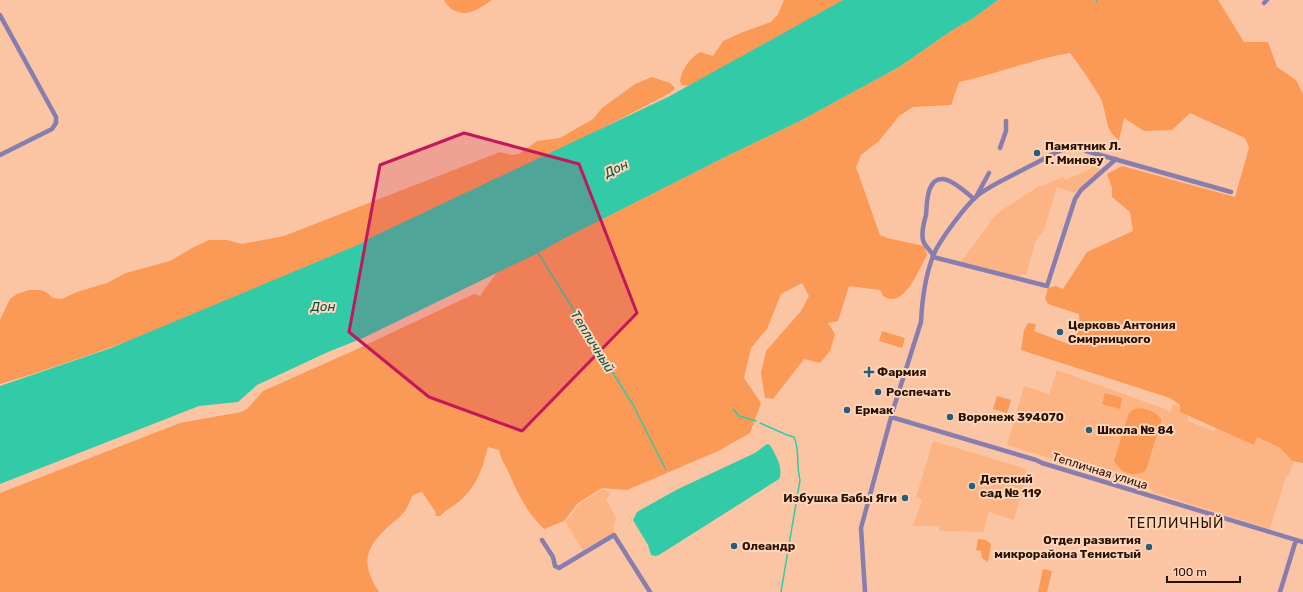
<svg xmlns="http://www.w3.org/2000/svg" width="1303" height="592" font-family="Rubik,sans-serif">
	<rect width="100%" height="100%" fill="#fbc5a3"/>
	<path fill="#fdb485" d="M1096,166L1101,171L1074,193L1057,187L1044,230L1036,240L1026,275L1021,274L1020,277L961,262L993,218L1002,210L1041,185L1043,186L1063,177L1066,180Z
		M1057,370L1165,409L1170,413L1173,404L1182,407L1180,412L1189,417L1188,421L1214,431L1216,428L1231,421L1277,445L1295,460L1288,476H1286L1270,529L1155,493L1149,488L1007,445L1024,386L1049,394Z
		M933,441L1024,468L1027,474L1014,520L989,512L983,532L939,531V526H913L922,500L916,497Z
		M603,489L611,493L606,499L616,518L613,527L615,532L583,551L565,521L570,517L579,504Z"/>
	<path fill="#fb9956" d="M444,0H492C479,8 469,18 453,10C449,7 446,4 444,0Z
		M784,0H848L690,86L682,85L680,81C682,69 689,59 700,52L713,56L723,41L743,32L771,22L778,14Z
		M998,0H1218L1244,42H1268L1277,67L1296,80L1303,94V463L1293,461L1279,447L1257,437L1254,445L1180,412V405L1170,398L1021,350L1024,330L1028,323L1036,324L1034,331L1071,345L1080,328L1079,314L1048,304L1045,299L1048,288L1056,286L1063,289L1087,252L1133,231L1130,212L1112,197V188L1107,174L1122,166L1235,197L1249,148L1245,138L1190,113L1172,130L1144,131L1124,118L1119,140C1103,129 1108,113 1100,97C1091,82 1081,68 1070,53C1033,59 996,74 959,82L951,105L913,107L899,116L879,141L861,155L856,167L880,235L887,238L924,246L927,255C920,267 908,299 892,299C889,299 885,297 883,296L880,290L849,286L838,321L828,323L835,334L830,351L820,363L804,359L773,399L765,398L761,373L766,351L801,311L809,296L802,283L781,294L767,329L751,348L744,378L761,403L750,433L718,451L627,490L602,488L578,503L564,521L544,529C527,513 518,494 509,473C505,465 501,459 499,450L488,447C483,466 478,483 464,497C457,505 447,508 440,516H436L435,511L422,492L413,495C410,500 408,507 405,511C401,516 396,520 391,524C366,547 359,561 379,592H0V493L180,423L241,412L247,409L263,391L355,350L474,294L480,296L497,272L725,157L800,121L899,67L954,29L972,19Z
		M652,77L670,83L675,88L670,93C456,206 232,313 0,384V320L10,299L17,294L29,290H40L46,292L53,298L62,299L77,292L107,283L126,273L170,261L192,248L209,240H227L242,244L284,236L500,152L511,155L519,154L537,141L560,138L593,119L602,108L635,84Z
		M882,331L905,338L902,348L879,341Z
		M1105,393L1122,398L1120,409L1102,404Z
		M997,396L1011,400L1007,413L993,409Z
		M1138,408C1147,409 1155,411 1161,419V422L1146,470C1135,479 1121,473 1114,461L1128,415L1132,410Z
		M978,539L986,540L991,544L988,562L982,558L981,551L976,550Z
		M1043,569L1052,571L1047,592H1038Z"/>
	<path fill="#33caa8" d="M843,0H998L972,19L954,29L899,67L800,121L725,157L565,238L538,253L363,338L328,352L257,385L238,402L199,406L0,484V386L111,348L360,244L370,238L668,97Z
		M767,444L770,445C775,454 784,468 779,479L659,555L655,556L651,555L648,545L633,520L637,512L676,490L755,453Z"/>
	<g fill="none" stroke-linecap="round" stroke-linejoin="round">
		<path stroke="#33caa8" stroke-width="1.5" d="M1096,0L1097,2
			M537,251L633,405L666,470
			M733,409L739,416L756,421
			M760,423L787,435L794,437C800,449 796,466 800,480L781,592"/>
		<path stroke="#887daf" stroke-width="4.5" d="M1264,3L1267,0
			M0,15L56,117V123L52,129L0,155
			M1000,148L1006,131V121
			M977,195L989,173
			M933,255C930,250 924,245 923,240C921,231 924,223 926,215C927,205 926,178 943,179C953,180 967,193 974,199
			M933,257L1047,286L1075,199L1081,190L1116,159
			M891,417L1036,460L1042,463L1303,542
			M542,540L553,557L555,566L559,568L614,535L650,592
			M865,592L861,528L893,410L921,322C922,301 925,277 933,256C939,241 965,206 978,195C993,184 1010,177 1026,168C1043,160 1058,150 1076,144L1086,151L1231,192
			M1280,592L1296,540"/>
	</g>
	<path fill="#c2185b" fill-opacity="0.2" stroke="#c2185b" stroke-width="3" stroke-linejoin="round" d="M464,133L579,164L637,313L522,431L429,397L349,332L380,165Z"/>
	<g fill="#275d78" stroke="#ffd6bc" stroke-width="1.5">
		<circle cx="1037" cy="153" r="4"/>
		<circle cx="1060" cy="332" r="4"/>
		<path d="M867 366h4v4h4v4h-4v4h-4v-4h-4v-4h4z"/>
		<circle cx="878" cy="392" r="4"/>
		<circle cx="847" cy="410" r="4"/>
		<circle cx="950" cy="417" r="4"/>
		<circle cx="1089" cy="430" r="4"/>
		<circle cx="972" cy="486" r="4"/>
		<circle cx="905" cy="498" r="4"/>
		<circle cx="734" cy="546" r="4"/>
		<circle cx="1149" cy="547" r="4"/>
	</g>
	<g text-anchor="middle" stroke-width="4" stroke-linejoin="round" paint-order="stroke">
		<g font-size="12" font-weight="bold" fill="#291202" stroke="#ffd6bc" text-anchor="start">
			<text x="1045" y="150">Памятник Л.<tspan x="1045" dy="14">Г. Минову</tspan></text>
			<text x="1068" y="329">Церковь Антония<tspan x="1068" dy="14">Смирницкого</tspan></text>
			<text x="877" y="376">Фармия</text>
			<text x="886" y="396">Роспечать</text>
			<text x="855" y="414">Ермак</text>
			<text x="958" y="421">Воронеж 394070</text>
			<text x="1097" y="434">Школа № 84</text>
			<text x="980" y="483">Детский<tspan x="980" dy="14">сад № 119</tspan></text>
			<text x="897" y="502" text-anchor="end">Избушка Бабы Яги</text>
			<text x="1141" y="544" text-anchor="end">Отдел развития<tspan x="1141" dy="14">микрорайона Тенистый</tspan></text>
			<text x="742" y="550">Олеандр</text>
		</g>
		<g font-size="12" fill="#291202" stroke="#ffd6bc">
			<text transform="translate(1100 471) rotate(17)" y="4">Тепличная улица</text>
		</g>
		<g font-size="13" font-style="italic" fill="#005746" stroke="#ffd6bc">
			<text transform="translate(616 168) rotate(-25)" y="5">Дон</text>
			<text x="323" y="311">Дон</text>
			<text transform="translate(593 341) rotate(58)" y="5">Тепличный</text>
		</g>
		<g font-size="14" letter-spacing="1" fill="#291202" stroke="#ffd6bc">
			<text x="1176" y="528">ТЕПЛИЧНЫЙ</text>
		</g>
	</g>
	<path d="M1167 576v6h73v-6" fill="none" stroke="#291202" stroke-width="2"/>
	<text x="1173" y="576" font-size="12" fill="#291202" stroke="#ffd6bc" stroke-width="3" paint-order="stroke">100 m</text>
</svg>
